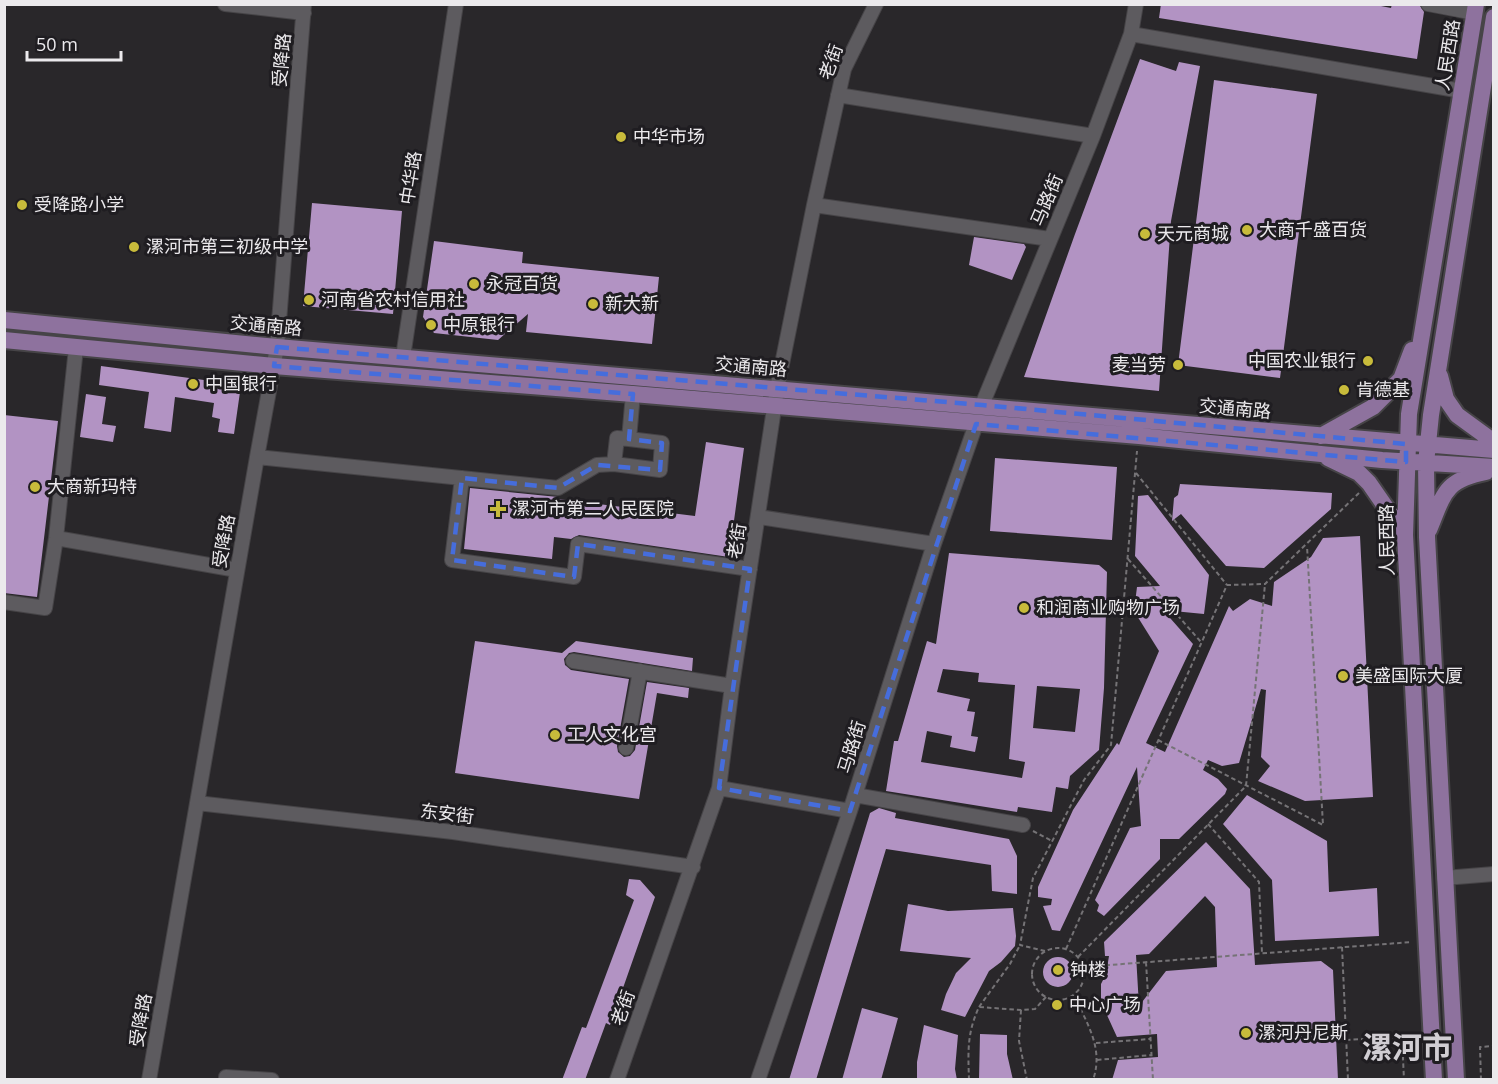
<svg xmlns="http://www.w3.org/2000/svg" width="1498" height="1084" font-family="'Open Sans','Noto Sans SC',sans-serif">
	<rect width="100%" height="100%" fill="#29272a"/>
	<path fill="#b293c3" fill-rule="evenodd" d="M1161,4H1371L1391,8L1392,4H1419L1424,12L1417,59L1159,18Z
		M1140,59L1176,71L1179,62L1200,66L1171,221L1159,391L1024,377L1075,234Z
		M1214,80L1317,94L1280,378L1178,365Z
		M312,203L402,211L393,314L303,306Z
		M974,237L1024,244L1026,247L1012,280L969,265Z
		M434,241L523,252L522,263L659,277L652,344L526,332L528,314L498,340L434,333L423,317Z
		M101,366L241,385L234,434L218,432L220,419L212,417L214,403L175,397L171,432L144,428L149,392L99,385Z
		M86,394L106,397L102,424L116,426L113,442L80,437Z
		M4,415L58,421L37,597L4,593Z
		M706,442L744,448L729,557L579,535L571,539L554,537L552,559L464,549L470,488L558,497V499L695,516Z
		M995,458L1117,467L1112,540L990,531Z
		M1180,484L1332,493L1331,509L1264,568L1226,566L1181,514L1172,521L1174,498L1178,495Z
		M1148,495L1209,575L1204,614L1163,610L1193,644L1146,743L1165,752L1229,606L1233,611L1250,599L1272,606L1274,582L1311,557L1323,538L1360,536L1373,797L1305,801L1258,781L1270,766L1261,757L1266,690L1261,689L1239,763L1222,766L1208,760L1203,770L1218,779L1227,789L1225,794L1179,839H1160V859L1104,916L1097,911L1099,905L1095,900L1130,828L1141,826L1137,767L1060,931L1052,930L1043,906L1051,905L1052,899L1038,897V887L1073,810L1117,743L1119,745L1159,651L1134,611L1137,587L1160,586L1135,556L1138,496Z
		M949,553L1099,565L1107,572L1104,688L1099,750L1070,776L1068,789L1056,787L1052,812L1018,807L1017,812L886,791L894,741H898L927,641L936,644ZM943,669L979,673L978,682L1015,685L1009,759L1025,762L1022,778L921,762L927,731L952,736L950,747L975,752L978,737L971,736L975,712L967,711L970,699L937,692ZM1037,686L1080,689L1075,732L1033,728Z
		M475,641L562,653L576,641L693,658L692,671L574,652L569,653L564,659L565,665L571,670L629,679L617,746L618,752L624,757L630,756L635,750L647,682L689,688L688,698L657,693L639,799L455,773Z
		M1247,795L1327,841L1329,892L1377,888L1379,936L1275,941L1272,880L1223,824Z
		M879,808L896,813L895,818L1009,839L1017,856V894L992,891L991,865L886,849L816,1080H789L870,813Z
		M1206,842L1250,889L1255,965L1321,961L1333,970L1338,1080H1112L1118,1060L1158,1057L1157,1034L1117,1037L1101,1002V984L1106,974L1109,956H1105L1104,942ZM1205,896L1215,907L1217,967L1166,971L1139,1006L1136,955L1149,954Z
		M629,879L640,880L655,897L610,1025L606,1023L585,1080H562L582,1027L586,1028L634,900L626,895Z
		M908,904L948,911L1013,908L1016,936L1015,946L1001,962L989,971L965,1017L941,1010L946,994L956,973L971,958L900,951Z
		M1043 972a15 15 0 1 1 30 0a15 15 0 1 1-30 0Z
		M862,1008L898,1018L881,1080H842Z
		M924,1025L958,1035L955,1069L957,1080H917V1062Z
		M980,1034L1007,1035V1054L1013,1080H979Z"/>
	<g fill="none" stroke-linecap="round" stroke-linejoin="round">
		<g stroke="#464447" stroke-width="16">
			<path id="minor" d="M225,4L304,13
				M1428,4L1475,13
				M1131,34L1462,91
				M838,95L1093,136
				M814,205L1050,239
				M403,357L456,4
				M982,405L1093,136L1131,34L1136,4
				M257,457L558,488L597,465L614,464L660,470L662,443L629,439L633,394
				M614,464L617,438L629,439
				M462,478L452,560L574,577L578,544L750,569
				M759,517L934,544
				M56,538L237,570
				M4,602L45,608L56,538L76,348
				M573,661L732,686
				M626,748L640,671
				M719,788L850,811
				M855,795L1023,825
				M197,803L453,832L693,867
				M1444,878L1494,874
				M149,1080L257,457L277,347L304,4
				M226,1080V1077L272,1080
				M617,1080L719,788L732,686L777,389L814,205L844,69L876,4
				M758,1080L850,811L934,544L976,424"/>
		</g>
		<g stroke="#464447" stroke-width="20">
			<path id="major" d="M4,320L277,347L1494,450
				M4,340L274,366L633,394L1139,436L1382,460L1494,467
				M1440,376L1446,399L1457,415L1494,442
				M1321,436L1373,407L1401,379L1412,350
				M1328,458L1359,473L1369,483L1405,535
				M1429,530C1444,494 1444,480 1486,472
				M1434,1080L1405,535L1409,414L1476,4
				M1456,1080L1427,537L1426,463L1431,415L1494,17"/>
		</g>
		<path stroke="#757376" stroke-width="2" stroke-dasharray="4.5 3" stroke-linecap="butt" d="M1136,473L1227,585
			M1128,559L1201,642
			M1158,740L1323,825L1307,546
			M1208,824L1259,882L1262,953
			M1033,831L1052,841
			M1342,947L1348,1080
			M1032 974a26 26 0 1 1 52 0a26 26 0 1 1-52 0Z
			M1066,949L1227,585L1265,584L1359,493
			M1045,951L1020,945L1033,878L1084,780L1111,745L1137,451
			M1078,957L1246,786L1265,584
			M1146,962L1153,1080
			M1083,967L1412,942
			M1074,995C1087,1024 1104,1048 1093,1080
			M979,1007L1010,964L1020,945
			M1021,1010L1019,1041L1027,1080
			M1346,1040L1402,1037L1404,1080
			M1096,1043L1150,1039
			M1097,1060L1151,1055
			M969,1080C968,1051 967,1033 979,1007L1021,1010L1035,1009L1046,997
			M1481,1080L1480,1047L1494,1046"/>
		<use href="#minor" stroke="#5d5b5f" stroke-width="14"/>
		<use href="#major" stroke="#8e729e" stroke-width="16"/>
	</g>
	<path fill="none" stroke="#466ddc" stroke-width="4.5" stroke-dasharray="12 8" stroke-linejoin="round" d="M277,347L982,405L1406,444V462L976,424L850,811L719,788L750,569L578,544L574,577L452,560L462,478L558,488L597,465L660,470L662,443L629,439L633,394L274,366Z"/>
	<g fill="#c8bb3b" stroke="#1f1d21" stroke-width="2">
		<circle cx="621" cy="137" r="6"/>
		<circle cx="22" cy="205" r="6"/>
		<circle cx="1247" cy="230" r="6"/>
		<circle cx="1145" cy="234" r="6"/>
		<circle cx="134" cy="247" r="6"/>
		<circle cx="474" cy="284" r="6"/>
		<circle cx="309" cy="300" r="6"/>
		<circle cx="593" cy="304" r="6"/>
		<circle cx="431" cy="325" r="6"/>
		<circle cx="1368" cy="361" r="6"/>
		<circle cx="1178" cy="365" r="6"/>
		<circle cx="193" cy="384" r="6"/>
		<circle cx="1344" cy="390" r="6"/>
		<circle cx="35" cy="487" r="6"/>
		<path d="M495 500h6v6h6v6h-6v6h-6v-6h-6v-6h6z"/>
		<circle cx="1024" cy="608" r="6"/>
		<circle cx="1343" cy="676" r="6"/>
		<circle cx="555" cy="735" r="6"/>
		<circle cx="1058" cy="970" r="6"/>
		<circle cx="1057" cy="1005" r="6"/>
		<circle cx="1246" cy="1033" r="6"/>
	</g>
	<g text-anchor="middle" stroke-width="6" stroke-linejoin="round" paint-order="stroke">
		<g font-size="18" fill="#ebe9ec" stroke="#1f1d21">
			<text transform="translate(1448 55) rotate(-81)" y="6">人民西路</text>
			<text transform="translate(282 60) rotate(-85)" y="6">受降路</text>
			<text transform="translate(831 62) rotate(-70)" y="6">老街</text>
			<text transform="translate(411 178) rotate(-81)" y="6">中华路</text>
			<text transform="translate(1047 200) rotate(-67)" y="6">马路街</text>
			<text transform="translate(266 326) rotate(5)" y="6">交通南路</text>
			<text transform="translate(751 367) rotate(5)" y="6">交通南路</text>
			<text transform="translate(1235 409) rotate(5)" y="6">交通南路</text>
			<text transform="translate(1387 540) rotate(-91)" y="6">人民西路</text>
			<text transform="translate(224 541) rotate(-80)" y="6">受降路</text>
			<text transform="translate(737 541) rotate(-81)" y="6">老街</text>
			<text transform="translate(852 747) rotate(-73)" y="6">马路街</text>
			<text transform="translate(447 814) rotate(7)" y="6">东安街</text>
			<text transform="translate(623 1008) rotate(-70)" y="6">老街</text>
			<text transform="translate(141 1020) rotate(-80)" y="6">受降路</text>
		</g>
		<g font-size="18" fill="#ebe9ec" stroke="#1f1d21" text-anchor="start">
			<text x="633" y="143">中华市场</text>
			<text x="34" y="211">受降路小学</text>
			<text x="1259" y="236">大商千盛百货</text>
			<text x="1157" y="240">天元商城</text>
			<text x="146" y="253">漯河市第三初级中学</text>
			<text x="486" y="290">永冠百货</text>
			<text x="321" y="306">河南省农村信用社</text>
			<text x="605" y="310">新大新</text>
			<text x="443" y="331">中原银行</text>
			<text x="1356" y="367" text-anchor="end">中国农业银行</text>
			<text x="1166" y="371" text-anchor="end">麦当劳</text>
			<text x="205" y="390">中国银行</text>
			<text x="1356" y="396">肯德基</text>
			<text x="47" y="493">大商新玛特</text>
			<text x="512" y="515">漯河市第二人民医院</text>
			<text x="1036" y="614">和润商业购物广场</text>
			<text x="1355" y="682">美盛国际大厦</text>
			<text x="567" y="741">工人文化宫</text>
			<text x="1070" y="976">钟楼</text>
			<text x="1069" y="1011">中心广场</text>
			<text x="1258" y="1039">漯河丹尼斯</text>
		</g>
		<g font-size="30" font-weight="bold" fill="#d1ced3" stroke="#1f1d21">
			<text x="1407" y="1058">漯河市</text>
		</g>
	</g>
	<rect width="1498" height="1084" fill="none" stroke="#ebe9ec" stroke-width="12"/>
	<path d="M27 51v9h94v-9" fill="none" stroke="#ebe9ec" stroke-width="3"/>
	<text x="36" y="51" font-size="18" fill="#ebe9ec" stroke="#1f1d21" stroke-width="4.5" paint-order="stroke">50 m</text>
</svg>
